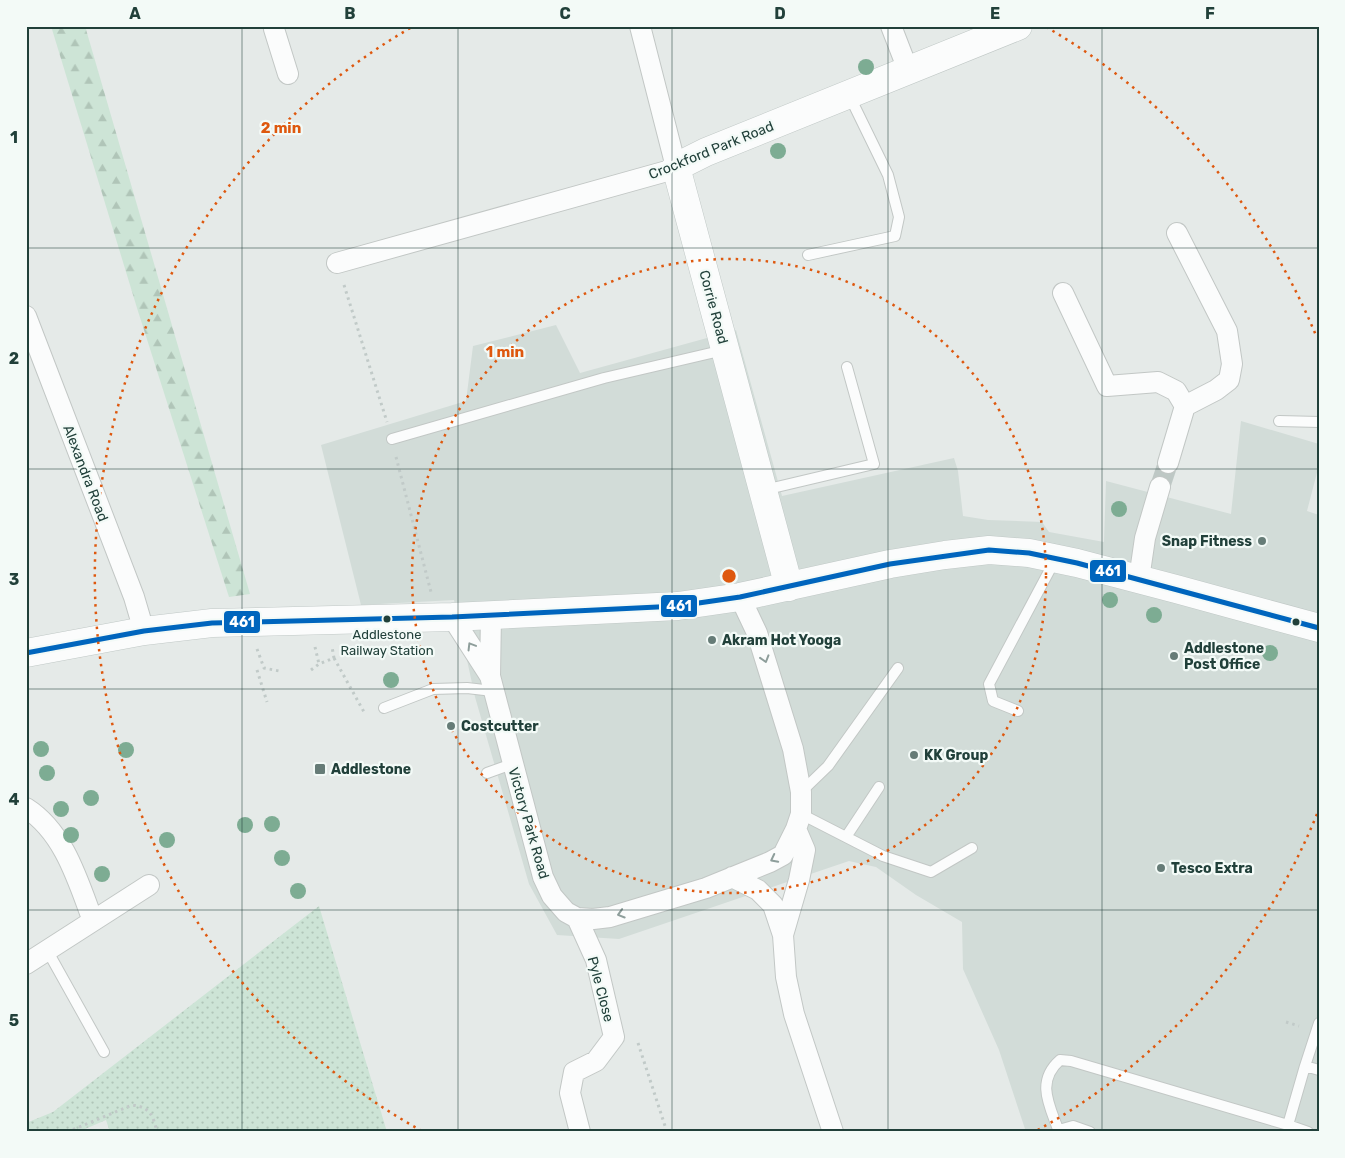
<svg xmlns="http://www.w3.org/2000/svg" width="1345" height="1158" font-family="Rubik,sans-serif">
	<defs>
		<pattern id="forest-firs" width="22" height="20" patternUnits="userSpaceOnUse" patternTransform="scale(1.25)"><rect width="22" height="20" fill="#cde4d6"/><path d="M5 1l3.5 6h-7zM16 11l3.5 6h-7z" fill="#b0c5b8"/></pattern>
		<pattern id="park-dots" width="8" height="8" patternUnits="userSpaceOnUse" patternTransform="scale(1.25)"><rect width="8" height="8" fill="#cde4d6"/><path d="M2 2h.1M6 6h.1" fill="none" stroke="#b0c5b8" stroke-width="1.8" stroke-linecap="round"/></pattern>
	</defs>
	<rect width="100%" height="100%" fill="#e5eae8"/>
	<path fill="#d2dcd8" d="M556,325L580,373L736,330L782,496L954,458L958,471L963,516L988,520L1042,522L1049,532L1104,542L1106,481L1231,514L1241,421L1319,444V465L1307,511L1319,515V1132H1026L999,1050L963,969L962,922L916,895L876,867L849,861L619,939L557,935L529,884L475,697L454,600L361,605L321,445L466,401L473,346Z"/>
	<path fill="url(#forest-firs)" d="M51,26H85L250,594L229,597L137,308Z"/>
	<path fill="url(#park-dots)" d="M319,906L387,1132H110L106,1120L78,1132H26V1123L53,1112Z"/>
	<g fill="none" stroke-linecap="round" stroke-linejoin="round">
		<path stroke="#bec8c5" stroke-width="20" stroke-dasharray="20 10" stroke-linecap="butt" d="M1160,487L1168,463"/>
		<g stroke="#c2c7c5" stroke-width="12">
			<path id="lane" d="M808,255L895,236L899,217L888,175L849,95
				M1279,421L1319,422
				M392,439L604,378L724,350
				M764,490L874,464L847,367
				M384,708L433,689L467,688L493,691
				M1018,711L993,701L989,684L1055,560
				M487,773L512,764
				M801,792L828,766L898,668
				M801,814L883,856L931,872L972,848
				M846,837L879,787
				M47,950L104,1052
				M1305,1066L1319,1070
				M1288,1125L1308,1132
				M1059,1130L1073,1126L1090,1132
				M1059,1132C1050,1106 1035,1082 1060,1060L1071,1061L1288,1125L1305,1066L1319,1023"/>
		</g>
		<g stroke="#c2c7c5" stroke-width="22">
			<path id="street" d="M275,26L274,29L288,74
				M891,26L908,70
				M337,263L667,171L676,167L640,26
				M1063,293L1107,386L1158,382L1176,391L1185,406L1216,390L1229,380L1232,364L1227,331L1177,233
				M26,316L134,597L144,631
				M1168,463L1185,406
				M1139,579L1145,538L1160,487
				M491,615L490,676L543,877L552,896L566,912L577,918L593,919L610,917L706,888L770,862L783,855L796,829L801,814V792L793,749L757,633L740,597
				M452,617L490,676
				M26,808C64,832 78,881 93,921
				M732,877L758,890L773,905L783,935L786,977L794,1014L833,1132
				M577,918L596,960L614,1037L596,1061L574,1072L570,1093L580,1132
				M783,935L799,880L805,850L796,829
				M26,964L149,885"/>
		</g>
		<g stroke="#c0c8c6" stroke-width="29">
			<path id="secondary" d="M789,587L676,167L706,152L1018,26
				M26,653L144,631L212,623L452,617L678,606L740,597L890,564L945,555L989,550L1029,553L1077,563L1176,589L1319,628"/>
		</g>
		<path stroke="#c1cac8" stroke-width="3" stroke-dasharray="2.5 4" stroke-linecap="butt" d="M344,285L387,422
			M396,457L431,592
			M315,647L319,664
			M257,649L264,668L279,671
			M334,658L364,712L367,711
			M257,670L267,702
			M311,670L319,664L334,658L332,647
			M1286,1022L1299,1026
			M638,1043L667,1132
			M67,1132L132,1105C150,1107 153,1115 157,1132"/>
		<use href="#lane" stroke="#fbfcfc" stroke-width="10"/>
		<use href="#street" stroke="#fbfcfc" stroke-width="20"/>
		<use href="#secondary" stroke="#fbfcfc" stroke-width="28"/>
		<g stroke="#f3faf7" stroke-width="9">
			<path id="bus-1" d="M26,653L144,631L212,623L452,617L678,606L740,597L890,564L989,550L1029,553L1077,563L1319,628"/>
		</g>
		<use href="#bus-1" stroke="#0065bd" stroke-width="5"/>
	</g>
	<g fill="#7dac93">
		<circle cx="866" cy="67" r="8"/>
		<circle cx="778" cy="151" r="8"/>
		<circle cx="1119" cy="509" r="8"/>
		<circle cx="1110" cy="600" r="8"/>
		<circle cx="1154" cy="615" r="8"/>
		<circle cx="1270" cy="653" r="8"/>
		<circle cx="391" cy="680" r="8"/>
		<circle cx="41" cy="749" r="8"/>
		<circle cx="126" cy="750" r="8"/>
		<circle cx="47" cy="773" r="8"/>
		<circle cx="91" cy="798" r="8"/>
		<circle cx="61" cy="809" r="8"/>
		<circle cx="272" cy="824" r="8"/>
		<circle cx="245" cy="825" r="8"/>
		<circle cx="71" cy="835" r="8"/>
		<circle cx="167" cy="840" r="8"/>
		<circle cx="282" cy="858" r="8"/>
		<circle cx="102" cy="874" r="8"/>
		<circle cx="298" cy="891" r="8"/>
	</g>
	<defs><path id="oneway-chevron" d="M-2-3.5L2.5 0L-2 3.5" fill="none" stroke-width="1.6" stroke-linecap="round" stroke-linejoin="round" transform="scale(1.25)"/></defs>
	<g stroke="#8e9e9b">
		<use href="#oneway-chevron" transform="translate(471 646) rotate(-121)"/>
		<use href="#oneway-chevron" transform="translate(765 659) rotate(73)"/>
		<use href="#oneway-chevron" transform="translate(774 859) rotate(153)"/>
		<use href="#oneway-chevron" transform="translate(621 914) rotate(163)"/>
	</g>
	<path fill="none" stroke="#21403a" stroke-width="1" stroke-opacity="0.55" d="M242,26V1132M458,26V1132M672,26V1132M888,26V1132M1102,26V1132M26,248H1319M26,469H1319M26,689H1319M26,910H1319"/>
	<g fill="none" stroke="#de580e" stroke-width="2.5" stroke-dasharray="2.5 5">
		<circle cx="729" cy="576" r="317"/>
		<path d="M1317 814A634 634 0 0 1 1036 1131M422 1131A634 634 0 0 1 412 27M1046 27A634 634 0 0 1 1317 338"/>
	</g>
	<g fill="#667c77" stroke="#f3faf7" stroke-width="2">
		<circle cx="1262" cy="541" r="5"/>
		<circle cx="712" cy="640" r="5"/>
		<circle cx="1174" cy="656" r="5"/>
		<circle cx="451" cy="726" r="5"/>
		<circle cx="914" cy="755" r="5"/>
		<rect x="314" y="763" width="12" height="12" rx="2.5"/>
		<circle cx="1161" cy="868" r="5"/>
	</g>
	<g fill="#21403a" stroke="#f3faf7" stroke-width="2">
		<circle cx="387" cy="619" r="4.5"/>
		<circle cx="1296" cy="622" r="4.5"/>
	</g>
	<g text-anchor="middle" stroke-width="4.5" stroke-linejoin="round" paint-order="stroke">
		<g font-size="13" fill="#21403a" stroke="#f3faf7">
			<text x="387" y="639">Addlestone<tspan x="387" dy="16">Railway Station</tspan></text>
		</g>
		<g font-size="14" fill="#21403a" stroke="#f3faf7">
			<text transform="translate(711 150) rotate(-22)" y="5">Crockford Park Road</text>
			<text transform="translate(714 307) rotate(75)" y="5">Corrie Road</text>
			<text transform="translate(86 473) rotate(69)" y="5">Alexandra Road</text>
			<text transform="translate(529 823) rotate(74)" y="5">Victory Park Road</text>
			<text transform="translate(601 989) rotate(75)" y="5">Pyle Close</text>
		</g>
		<g font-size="14" font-weight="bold" fill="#21403a" stroke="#f3faf7" text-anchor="start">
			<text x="1252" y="546" text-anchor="end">Snap Fitness</text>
			<text x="722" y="645">Akram Hot Yooga</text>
			<text x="1184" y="653">Addlestone<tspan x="1184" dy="16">Post Office</tspan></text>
			<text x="461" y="731">Costcutter</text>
			<text x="924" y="760">KK Group</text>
			<text x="331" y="774">Addlestone</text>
			<text x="1171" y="873">Tesco Extra</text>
		</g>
	</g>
	<circle cx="729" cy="576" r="8" fill="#de580e" stroke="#f3faf7" stroke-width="2.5"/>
	<g font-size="15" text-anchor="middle" font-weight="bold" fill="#de580e" stroke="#f3faf7" stroke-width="4.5" stroke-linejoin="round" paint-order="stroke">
		<text x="281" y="133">2 min</text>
		<text x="505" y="357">1 min</text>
	</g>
	<g stroke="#f3faf7" stroke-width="2">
		<rect x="1089" y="559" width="38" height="24" rx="5" fill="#0065bd"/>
		<rect x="660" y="594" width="38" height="24" rx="5" fill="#0065bd"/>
		<rect x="223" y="610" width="38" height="24" rx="5" fill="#0065bd"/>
	</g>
	<g font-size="14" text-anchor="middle" font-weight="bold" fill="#fff">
		<text x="1108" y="576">461</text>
		<text x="679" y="611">461</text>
		<text x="242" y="627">461</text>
	</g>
	<rect width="1345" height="1158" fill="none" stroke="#f3faf7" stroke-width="55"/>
	<rect x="28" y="28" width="1290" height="1102" fill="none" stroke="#21403a" stroke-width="2"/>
	<g font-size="16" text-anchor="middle" font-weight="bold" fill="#21403a">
		<text x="135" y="19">A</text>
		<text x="350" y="19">B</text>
		<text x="565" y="19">C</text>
		<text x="780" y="19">D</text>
		<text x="995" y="19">E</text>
		<text x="1210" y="19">F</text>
		<text x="14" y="143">1</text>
		<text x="14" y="364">2</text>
		<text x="14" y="585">3</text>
		<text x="14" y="805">4</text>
		<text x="14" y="1026">5</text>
	</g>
</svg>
